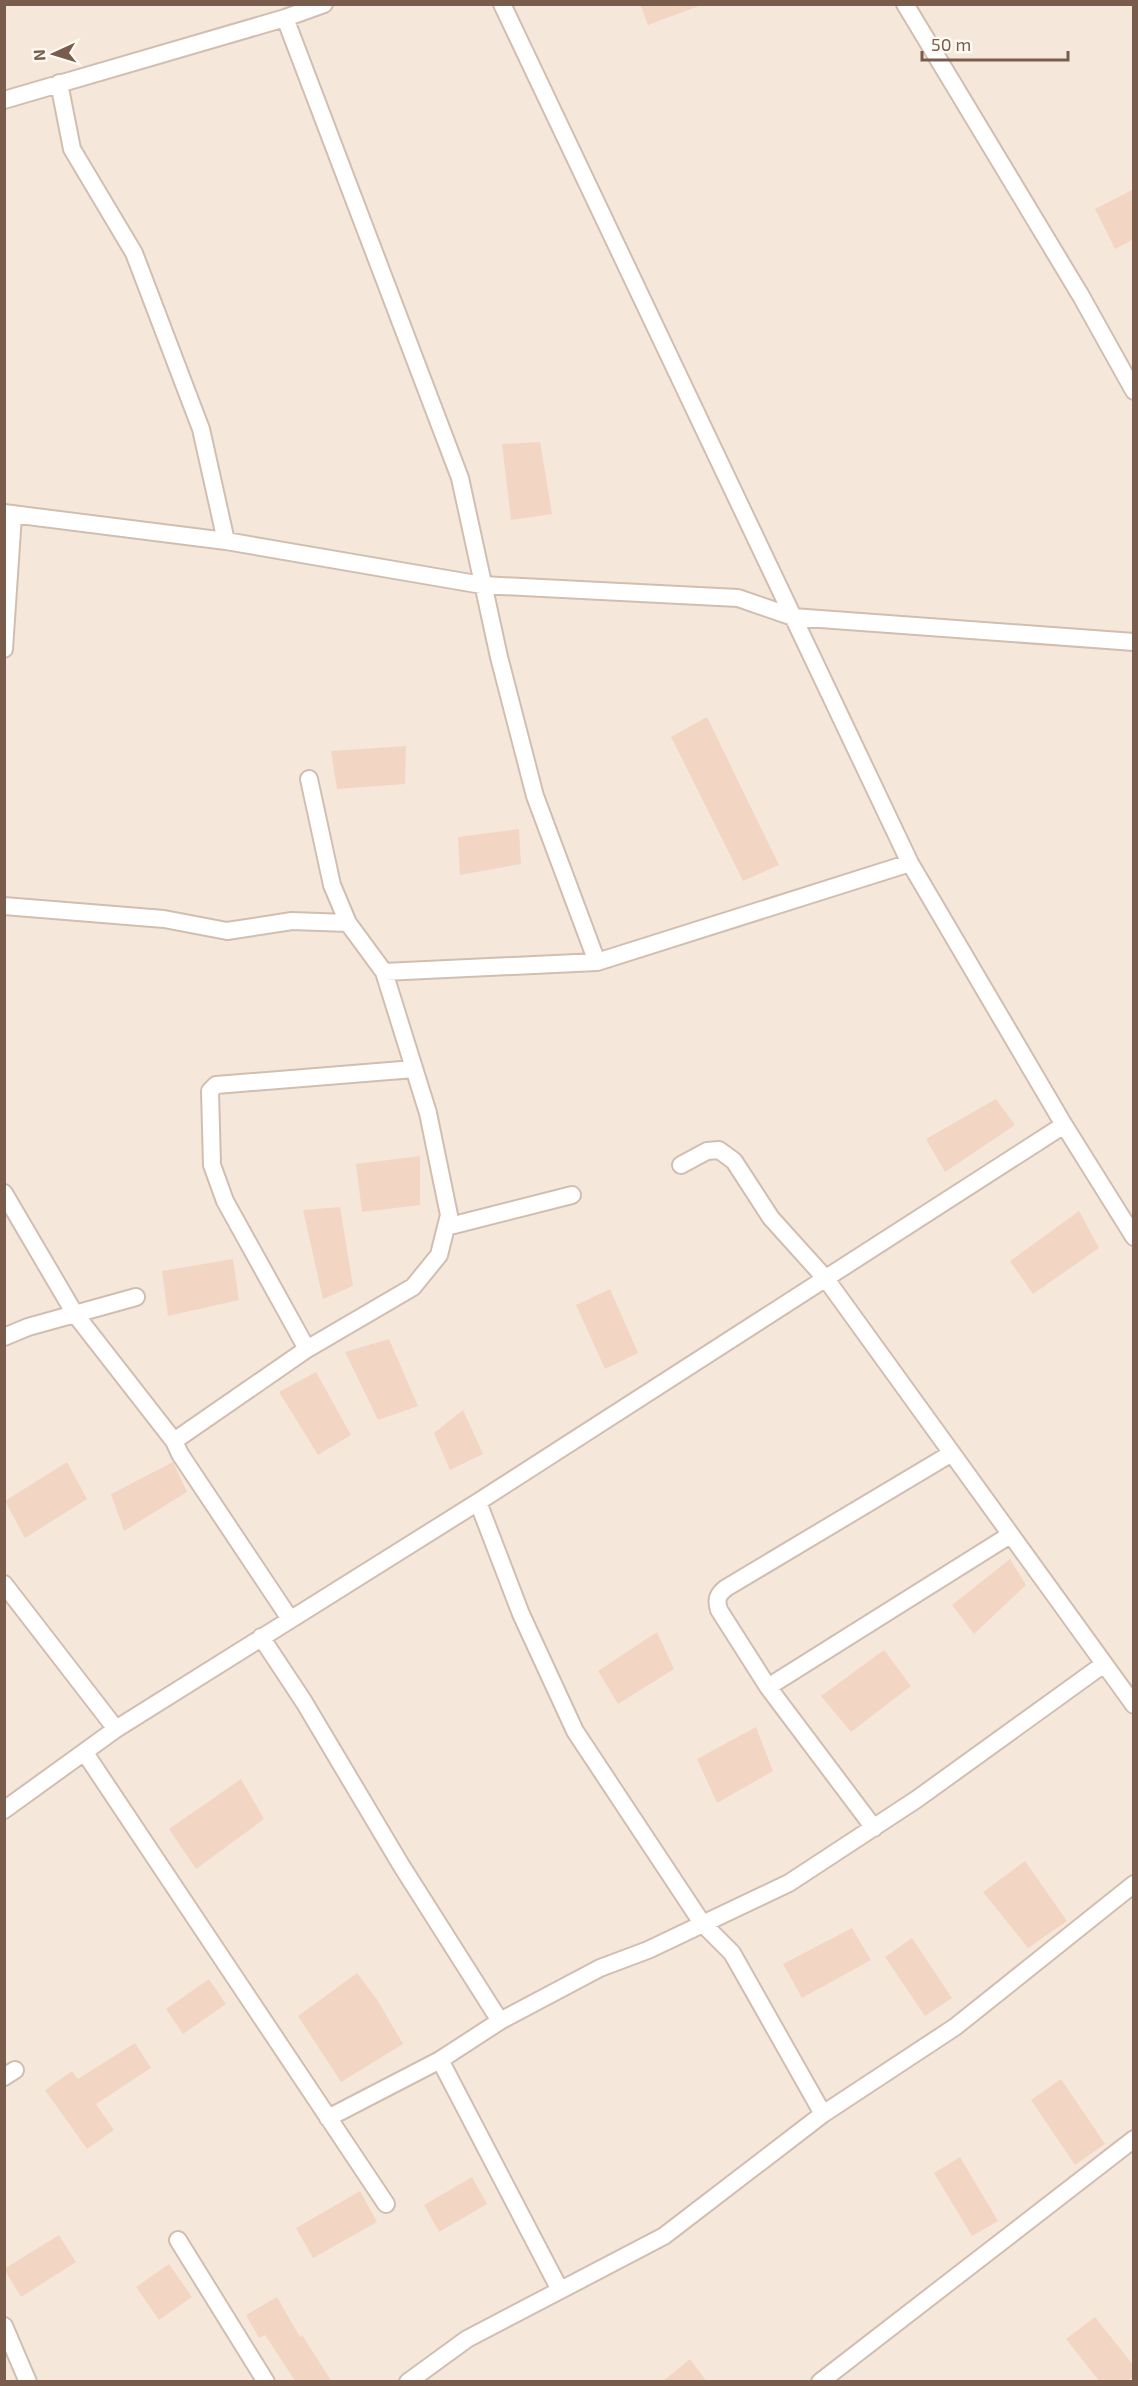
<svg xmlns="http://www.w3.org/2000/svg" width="1138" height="2386" font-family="'Exo 2',sans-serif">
	<rect width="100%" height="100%" fill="#fdf6ec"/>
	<path fill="#f5e8da" d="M5,5H1133V2381H5Z"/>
	<path fill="#f3d5c3" d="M640,4H699V6L648,25Z
		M1134,189V239L1115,249L1095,209Z
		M540,442L552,514L511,520L502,444Z
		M707,717L779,865L743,881L671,737Z
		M406,746L405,784L337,789L331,751Z
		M519,829L521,864L460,875L458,837Z
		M996,1099L1015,1125L945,1172L926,1139Z
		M420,1156V1205L362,1212L356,1164Z
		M340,1207L353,1286L323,1299L303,1210Z
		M1079,1211L1099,1248L1033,1294L1010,1261Z
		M233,1259L239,1300L168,1316L162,1271Z
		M610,1289L638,1353L605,1369L576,1305Z
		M389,1339L418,1406L378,1420L345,1352Z
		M316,1372L351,1435L318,1455L279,1392Z
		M463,1410L483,1454L450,1470L434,1433Z
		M67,1462L87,1499L25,1538L5,1501Z
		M173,1462L187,1492L124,1531L111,1494Z
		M1010,1559L1026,1585L974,1634L952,1605Z
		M657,1632L674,1669L618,1704L598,1671Z
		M884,1650L911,1686L851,1732L821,1696Z
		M756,1727L773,1771L717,1803L697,1759Z
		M241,1779L264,1819L196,1869L169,1829Z
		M1025,1861L1067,1921L1028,1948L983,1892Z
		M852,1928L871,1960L802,1998L783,1964Z
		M912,1938L952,1998L925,2016L885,1957Z
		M357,1973L378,2001L403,2044L341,2082L298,2016Z
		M209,1979L226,2004L183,2034L166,2009Z
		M135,2043L151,2068L96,2104L114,2130L87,2149L45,2090L72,2071L78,2079Z
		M1061,2079L1105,2144L1075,2165L1031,2100Z
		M960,2157L998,2221L972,2236L934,2173Z
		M472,2177L487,2204L439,2232L424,2205Z
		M360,2191L377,2222L313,2258L296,2228Z
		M59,2235L76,2262L21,2297L4,2269Z
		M169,2264L192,2297L159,2320L136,2287Z
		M277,2297L300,2337L302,2335L332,2382H296L265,2335L259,2338L246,2315Z
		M1095,2317L1134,2366V2376L1127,2382H1100L1066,2339Z
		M690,2359L707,2382H662Z"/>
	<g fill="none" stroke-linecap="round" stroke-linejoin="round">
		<g stroke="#d1beb0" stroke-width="20">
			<path id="minor" d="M502,4L910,863L1064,1125L1134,1237
				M905,4L1081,296L1134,391
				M285,18L460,478L499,657L535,796L597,962L910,863
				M59,83L72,149L134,253L201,429L226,541
				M4,100L285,18L324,4
				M4,513L226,541L482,585L738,598L793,617L1134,642
				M4,649L13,515
				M4,906L164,919L227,931L292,921L348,923
				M384,972L597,962
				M681,1165L707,1151L719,1150L734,1161L771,1218L826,1279L1134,1705
				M4,1193L75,1314L174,1441L180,1454L290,1619
				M446,1227L572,1195
				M4,1337L28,1327L136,1297
				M307,1349L413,1287L439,1255L449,1215L428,1113L384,972L348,923L332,885L309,779
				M174,1441L307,1349L225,1201L212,1165L210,1091L216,1085L414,1069
				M478,1502L521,1614L575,1731L702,1923L732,1953L823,2114
				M4,1584L116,1729
				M261,1637L304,1702L401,1865L500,2021
				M768,1687L1010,1535
				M85,1753L386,2204
				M4,1810L116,1729L478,1502L1064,1125
				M874,1828L768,1687L719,1610C716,1600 717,1595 726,1588L952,1453
				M440,2060L560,2290
				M4,2077L15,2070
				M328,2118L440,2060L500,2021L600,1968L648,1950L789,1883L917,1799L1104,1664
				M178,2240L266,2382
				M4,2326L28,2382
				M408,2382L467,2339L664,2236L823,2114L955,2027L1134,1884
				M820,2382L1134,2139"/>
		</g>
		<use href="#minor" stroke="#fff" stroke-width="16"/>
	</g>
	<rect width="1138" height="2386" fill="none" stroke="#7a5c4d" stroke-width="12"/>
	<g transform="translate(54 54) rotate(266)" stroke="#fffaf3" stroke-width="4.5" paint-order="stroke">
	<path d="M0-4.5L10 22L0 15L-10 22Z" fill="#7a5c4d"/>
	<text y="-9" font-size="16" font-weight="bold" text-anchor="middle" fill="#7a5c4d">N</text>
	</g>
	<path d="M922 51v9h146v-9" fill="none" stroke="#7a5c4d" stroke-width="3"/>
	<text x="931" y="51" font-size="18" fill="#7a5c4d" stroke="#fffaf3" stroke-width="4.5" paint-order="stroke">50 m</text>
</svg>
